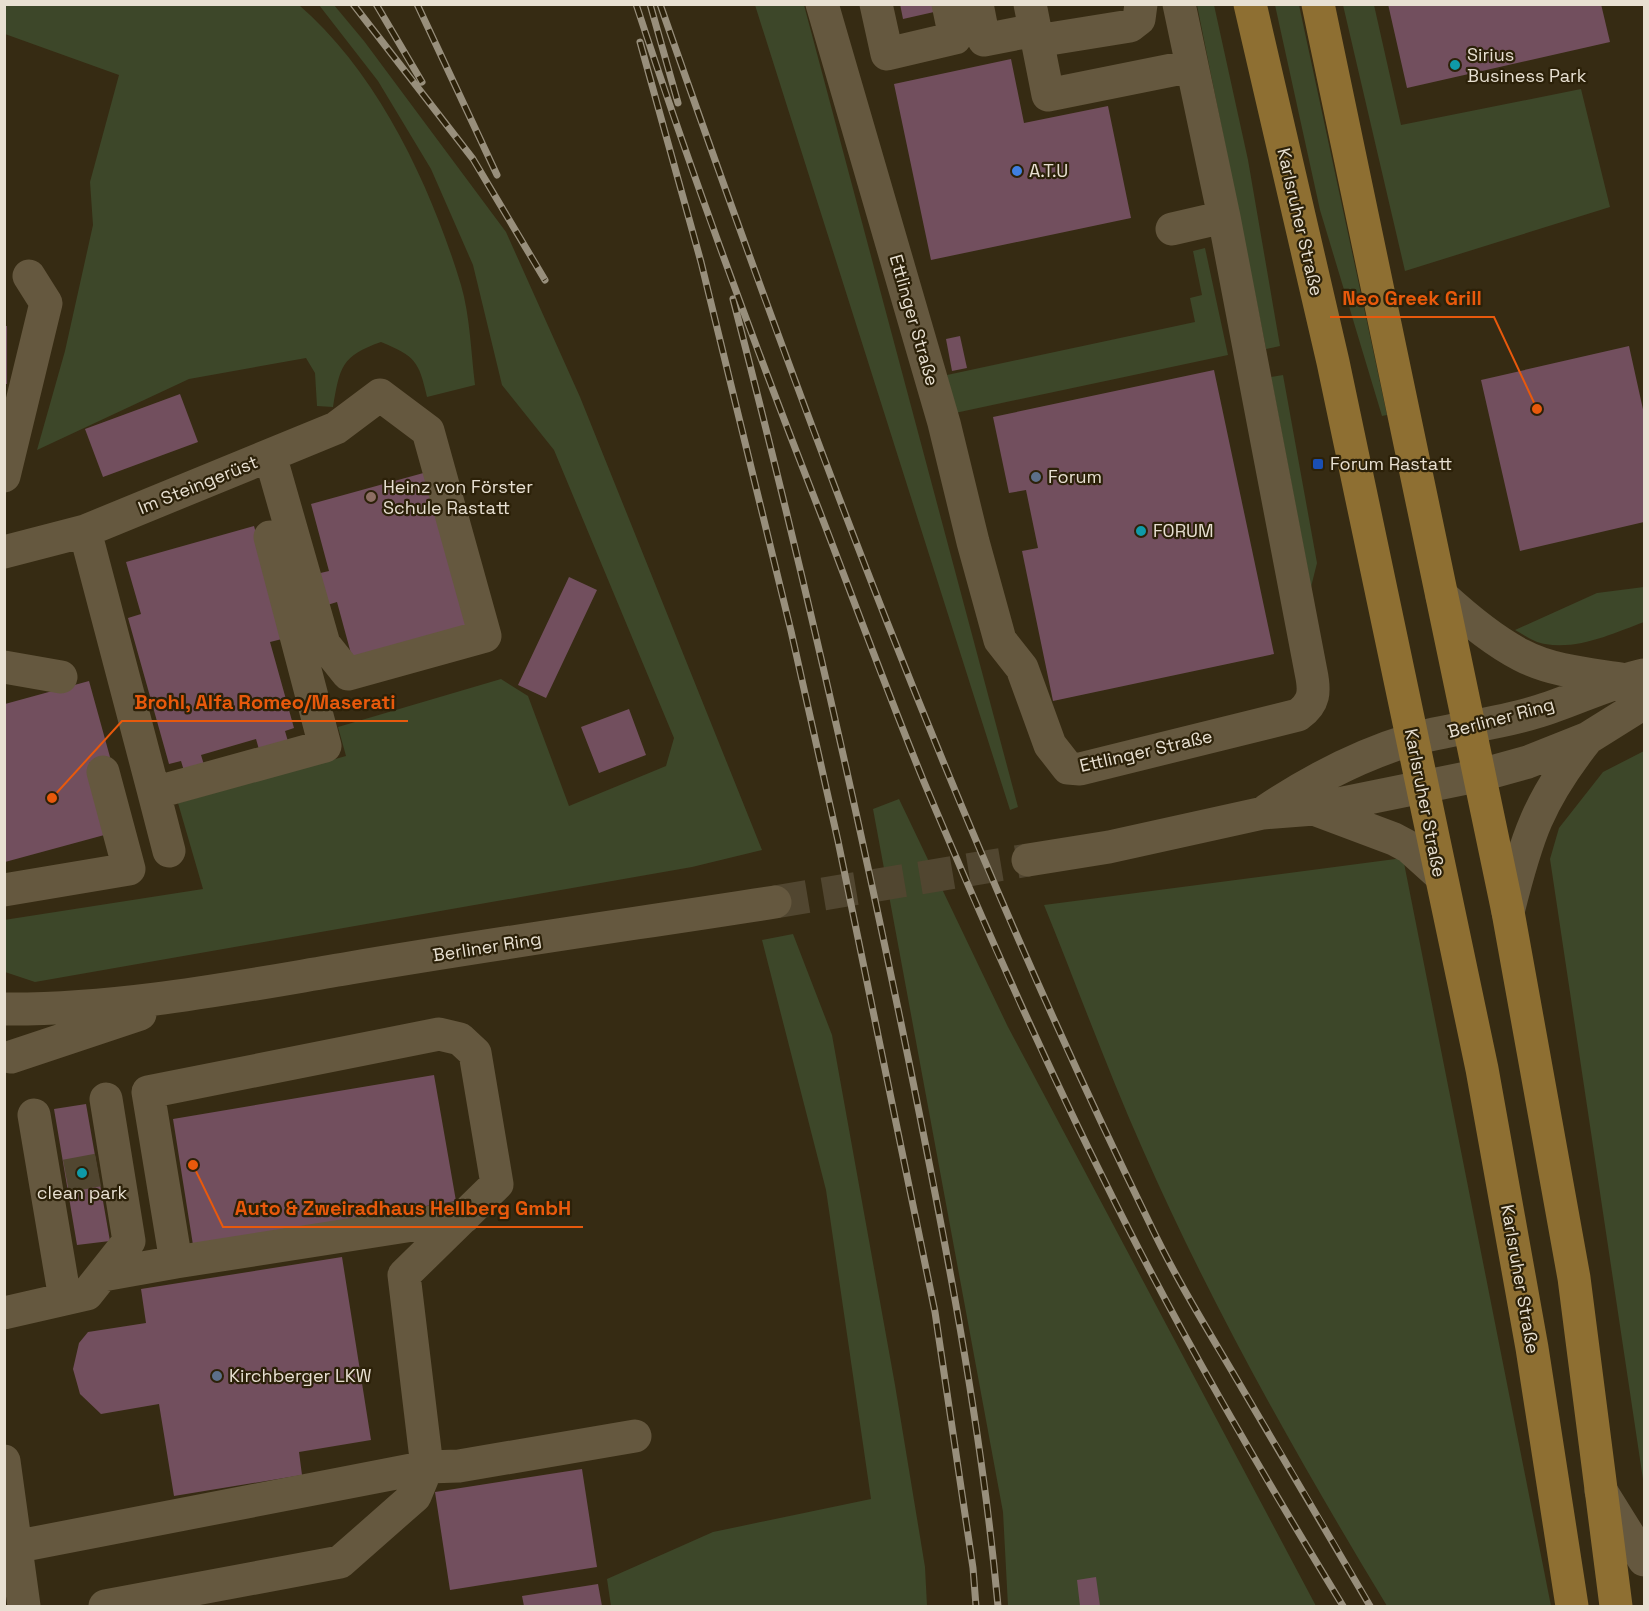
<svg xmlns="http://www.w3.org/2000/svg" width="1649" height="1611" font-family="'Space Grotesk',sans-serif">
	<rect width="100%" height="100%" fill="#362b13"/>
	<path fill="#3d4729" d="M4,5H299C378,73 431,186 461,285C470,316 471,352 475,385L427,397C419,361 415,356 381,342C341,356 340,367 333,407L317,406L315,373L306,358L189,379L37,450L65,351L93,225L90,182L119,75L5,34Z
		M319,5H334L364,41L506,232L580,397L762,850L692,867L35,982L5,972L4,920L203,889L178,803L346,756L338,727L501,679L528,696L569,806L666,766L674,738L554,450L502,385L473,265L431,169L378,81Z
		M755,5H804L1018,807L1010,810Z
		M1197,5H1214L1248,160L1280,346L1266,349Z
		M1275,5H1299L1387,415L1382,416L1320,210Z
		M1343,5H1374L1401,125L1581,89L1610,207L1405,271Z
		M1205,248L1228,355L955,413L947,375L1195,322L1190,298L1202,295L1193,251Z
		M1283,375L1317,563L1311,587L1271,377Z
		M1644,587V622C1614,633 1579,650 1545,644C1535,643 1524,635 1515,630L1597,593Z
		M1644,751V1486L1550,859L1559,828L1603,772Z
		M899,799L1008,1027L1316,1606H1008L1003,1512L873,809Z
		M1403,858L1551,1606H1387C1298,1459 1212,1307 1143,1150C1107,1069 1077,986 1044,905Z
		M793,934L832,1035L895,1385L925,1567L927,1606H611L607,1579L713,1532L871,1499L826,1190L762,940Z"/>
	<path fill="#724f5e" d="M900,4H932L934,12L903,19Z
		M1388,4H1601L1610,42L1407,88Z
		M1011,59L1024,123L1108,106L1131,218L931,260L894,84Z
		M4,326H7V384H4Z
		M960,336L967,368L952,371L946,339Z
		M1629,346L1644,414V522L1520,551L1481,380Z
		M1214,370L1274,654L1053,701L1022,551L1038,548L1026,490L1009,493L993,417Z
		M180,394L198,442L103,477L85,429Z
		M427,472L469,630L353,661L337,602L324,606L316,574L329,571L311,504Z
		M254,526L286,638L270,642L294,728L285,731L289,745L260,753L256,739L201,755L205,768L185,774L181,761L169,764L128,618L141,614L126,562Z
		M569,577L597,590L546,698L518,685Z
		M89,681L110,757L89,763L108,834L5,862V704Z
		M629,709L646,755L599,773L581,727Z
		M434,1075L456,1201L193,1245L173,1119Z
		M86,1104L110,1241L77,1245L54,1109Z
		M342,1257L371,1440L299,1452L302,1475L174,1496L159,1404L101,1414L80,1394L73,1369L79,1343L88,1332L146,1323L141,1289Z
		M582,1469L597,1567L450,1590L435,1492Z
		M1096,1577L1100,1606H1080L1077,1580Z
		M598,1584L602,1606H524L522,1596Z"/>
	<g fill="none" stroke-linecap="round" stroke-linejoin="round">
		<path stroke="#514630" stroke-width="33" stroke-dasharray="33 16" stroke-linecap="butt" d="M775,902L1028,860
			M66,1176L98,1170"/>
		<path stroke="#65583f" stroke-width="33" d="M822,4L944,423L973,542L1000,640L1022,668L1050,745L1068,768L1080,769L1298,715C1315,703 1315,691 1311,672L1224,217L1179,4
			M876,4L887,54L955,38L948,4
			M977,4L984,40L1035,30
			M1030,4L1048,95L1192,66
			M1037,41L1130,26L1139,19L1141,4
			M1172,229L1224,217
			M4,476L46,303L29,276
			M85,531L154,793L325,746L270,537
			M4,552L85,531L336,428L380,395L428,431L485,636L348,674L324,644L270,455
			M1442,596C1466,618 1492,640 1521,655C1551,671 1588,674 1621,679
			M4,667L61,677
			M154,793L169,851
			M1314,809L1394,839L1409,847L1440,875
			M1267,810C1312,780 1357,756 1410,740C1451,728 1495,725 1536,712C1573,701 1607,683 1644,675
			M1028,860L1109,847L1263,813L1314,809L1481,775L1528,762L1588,738L1644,703
			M4,890L129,869L103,772
			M1508,912C1527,836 1538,801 1587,739
			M4,1009C121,1010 236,987 350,968C491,944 633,924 775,902
			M11,1057L140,1014
			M34,1115L65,1299
			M176,1262L464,1217
			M103,1275L176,1262L148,1092L439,1034L460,1039L475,1053L497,1184L404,1275L427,1467L415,1496L340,1562L105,1606
			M4,1313L87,1294L129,1241L106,1099
			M4,1461L24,1606
			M1601,1491L1644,1560
			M14,1547L427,1467L459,1466L635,1436"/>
		<path stroke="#8e6f32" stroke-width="33" d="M1250,4L1333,362L1482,1069L1532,1348L1572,1606
			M1318,4L1508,912L1574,1278L1616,1606"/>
		<g stroke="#988f7c" stroke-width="7">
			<path id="rail" d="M353,4L473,159L545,280
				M376,4L422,82
				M417,4L497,175
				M636,4C691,172 752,338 816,502C852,595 886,689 924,782C981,917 1040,1052 1106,1184C1177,1329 1259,1468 1343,1606
				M650,4L678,103
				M660,4C805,419 957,830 1150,1224C1175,1277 1206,1327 1236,1378C1281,1454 1326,1530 1370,1606
				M640,42L701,262L791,631L838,841L935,1312L973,1568L976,1606
				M733,299C798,550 856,803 908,1057C945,1240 981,1421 998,1606"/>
		</g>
		<use href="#rail" stroke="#2c2109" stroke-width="4.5" stroke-dasharray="14" stroke-linecap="butt"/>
	</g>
	<g fill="#0f9aa8" stroke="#2c2109" stroke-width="2">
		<circle cx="1455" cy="65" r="6"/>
		<circle cx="1141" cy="531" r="6"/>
		<circle cx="82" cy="1173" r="6"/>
	</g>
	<circle fill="#3f7fe0" stroke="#2c2109" stroke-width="2" cx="1017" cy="171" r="6"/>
	<rect fill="#1a4fb4" stroke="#2c2109" stroke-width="2" x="1312" y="458" width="12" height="12" rx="3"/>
	<g fill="#5c6f8a" stroke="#2c2109" stroke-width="2">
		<circle cx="1036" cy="477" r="6"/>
		<circle cx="217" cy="1376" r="6"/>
	</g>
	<circle fill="#8d6e63" stroke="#2c2109" stroke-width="2" cx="371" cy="497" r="6"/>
	<g text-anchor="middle" stroke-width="4.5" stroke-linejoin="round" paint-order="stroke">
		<g font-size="18" fill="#e8e0d2" stroke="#2c2109" text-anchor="start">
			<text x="1467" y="61">Sirius<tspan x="1467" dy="21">Business Park</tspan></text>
			<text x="1029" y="177">A.T.U</text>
			<text x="1330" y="470">Forum Rastatt</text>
			<text x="1048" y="483">Forum</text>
			<text x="383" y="493">Heinz von Förster<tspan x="383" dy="21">Schule Rastatt</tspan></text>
			<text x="1153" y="537">FORUM</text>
			<text x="82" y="1199" text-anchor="middle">clean park</text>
			<text x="229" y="1382">Kirchberger LKW</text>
		</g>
		<g font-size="18" fill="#e8e0d2" stroke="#2c2109">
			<text transform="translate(1300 222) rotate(77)" y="6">Karlsruher Straße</text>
			<text transform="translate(914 320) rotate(74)" y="6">Ettlinger Straße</text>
			<text transform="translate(198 485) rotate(-22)" y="6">Im Steingerüst</text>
			<text transform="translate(1501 718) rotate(-15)" y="6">Berliner Ring</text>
			<text transform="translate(1146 751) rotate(-13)" y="6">Ettlinger Straße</text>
			<text transform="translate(1425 803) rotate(79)" y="6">Karlsruher Straße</text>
			<text transform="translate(487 947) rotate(-9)" y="6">Berliner Ring</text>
			<text transform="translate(1520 1279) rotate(80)" y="6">Karlsruher Straße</text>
		</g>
	</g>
	<path fill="none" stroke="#e8590c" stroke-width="2" d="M1537 409L1494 317H1330M52 798L122 721H408M193 1165L223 1227H583"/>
	<g fill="#e8590c" stroke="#2c2109" stroke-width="2">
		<circle cx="1537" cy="409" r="6"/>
		<circle cx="52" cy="798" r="6"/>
		<circle cx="193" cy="1165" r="6"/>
	</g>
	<g font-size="20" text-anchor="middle" font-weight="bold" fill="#e8590c" stroke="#2c2109" stroke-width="4.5" stroke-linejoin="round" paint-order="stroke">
		<text x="1412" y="305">Neo Greek Grill</text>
		<text x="265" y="709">Brohl, Alfa Romeo/Maserati</text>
		<text x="403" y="1215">Auto &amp; Zweiradhaus Hellberg GmbH</text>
	</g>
	<rect width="1649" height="1611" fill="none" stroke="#e8e0d2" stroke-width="12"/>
</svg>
